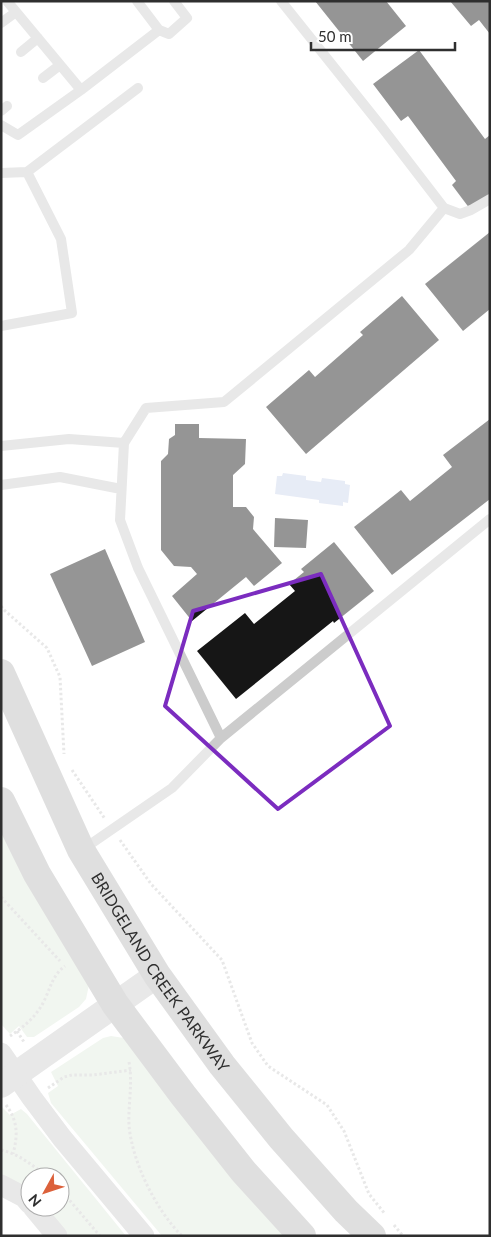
<svg xmlns="http://www.w3.org/2000/svg" width="491" height="1237" font-family="Lato,sans-serif">
	<rect width="100%" height="100%" fill="#fff"/>
	<path fill="#e1ebde" d="M1,824L89,985L86,999L79,1007L34,1037H27L19,1026L10,1034L1,1024Z
		M111,1036L124,1038L287,1236H162L51,1103L48,1093L58,1086L51,1072L103,1038Z
		M1,1106L10,1115L21,1109L27,1114L126,1236H66L43,1207H60V1177H30V1192L1,1176Z"/>
	<path fill="#cbd4ea" d="M283,473L306,476V480L321,482L322,478L345,481V484L350,485L348,503L343,502V506L319,503V500L275,494L277,476H282Z"/>
	<path fill="#161616" d="M315,1H386L406,26L363,61Z
		M450,1H490V34L479,20L471,26Z
		M419,50L485,139L490,135V194L470,209L452,185L456,181L408,116L401,121L373,84Z
		M490,232V309L463,331L425,284Z
		M402,296L439,340L306,454L266,407L309,370L315,377L363,335L360,332Z
		M490,419V499L392,575L354,527L401,490L410,501L452,467L443,455Z
		M175,424H199V438L246,439L245,464L233,475V507H246L254,517L253,529L282,563L254,586L246,577L192,621L172,596L197,574L191,567L174,566L161,550V461L168,454L169,439L175,435Z
		M275,518L308,520L306,548L274,547Z
		M334,542L374,591L334,623L333,621L236,699L197,651L245,613L254,624L295,591L289,584L304,572L301,569Z
		M105,549L145,642L92,666L50,574Z"/>
	<g fill="none" stroke-linecap="round" stroke-linejoin="round">
		<path stroke="#ccc" stroke-width="3" stroke-dasharray="2.5 2.5" stroke-linecap="butt" d="M1,606L3,609L47,648L60,677L64,754
			M72,770L105,819
			M120,840L151,884L222,960L252,1043L268,1066L327,1105L344,1131L369,1194L385,1214
			M1,897L60,961
			M17,1031L24,1042
			M10,1036C24,1027 38,1015 45,999C51,986 53,975 65,966
			M129,1062C133,1083 128,1104 129,1125C132,1162 156,1210 182,1236
			M48,1088L64,1077L72,1075H93L131,1070
			M6,1105C18,1121 18,1135 13,1154
			M1,1150C19,1154 34,1166 47,1177
			M60,1189L100,1236
			M394,1225L403,1236"/>
		<path stroke="#ccc" stroke-width="10" d="M7,1L81,90
			M1,23L16,12
			M159,30L169,34L187,18L174,1
			M21,52L38,38
			M43,78L60,65
			M1,111L7,106
			M1,125L18,135L81,90L159,30L137,1
			M1,173L27,172L138,88
			M444,208L460,214L471,210L490,199
			M1,326L72,313L61,239L27,172
			M1,446L69,439L124,443
			M1,485L60,477L121,489
			M221,738L138,568L120,520L124,443L146,408L224,402L409,250L444,208L381,126L281,1
			M82,850L172,788L221,738L490,519"/>
		<path stroke="#ccc" stroke-width="21" d="M1,1053L32,1098L62,1138L144,1236
			M1,1185L24,1197L30,1204
			M33,1207L57,1236"/>
		<path stroke="#ccc" stroke-width="26" d="M1,1085L157,975"/>
		<g stroke="#b9b9b9" stroke-width="28">
			<path id="s1" d="M1,673L81,850L157,975L222,1065L281,1138L346,1211L372,1236"/>
			<path d="M1,801L37,874L115,1004L183,1095L243,1171L302,1236"/>
		</g>
	</g>
	<path d="M0 0H491V1237H0ZM321,574L390,726L278,809L165,706L193,611Z" fill="#fff" fill-opacity=".55" fill-rule="evenodd"/>
	<path fill="none" stroke="#7b2cbf" stroke-width="4" stroke-linejoin="round" d="M321,574L390,726L278,809L165,706L193,611Z"/>
	<g text-anchor="middle" stroke-width="5" stroke-linejoin="round" paint-order="stroke">
		<g font-size="16" fill="#2f2f2f" stroke="#fff">
			<text dy="6" stroke="none"><textPath href="#s1" startOffset="340">BRIDGELAND CREEK PARKWAY</textPath></text>
		</g>
	</g>
	<rect width="491" height="1237" fill="none" stroke="#2f2f2f" stroke-width="5"/>
	<g transform="translate(45 1192) rotate(230)"><circle r="24" fill="#ffffff" stroke="#acacac"/>
	<path d="M0-4L9 19L0 12L-9 19Z" fill="#dc613b"/>
	<text y="-8" font-size="14" font-weight="bold" text-anchor="middle" fill="#2f2f2f">N</text>
	</g>
	<path d="M311 42v8h144v-8" fill="none" stroke="#2f2f2f" stroke-width="2.5"/>
	<text x="318" y="42" font-size="15" fill="#2f2f2f" stroke="#ffffff" stroke-width="4" paint-order="stroke">50 m</text>
</svg>
